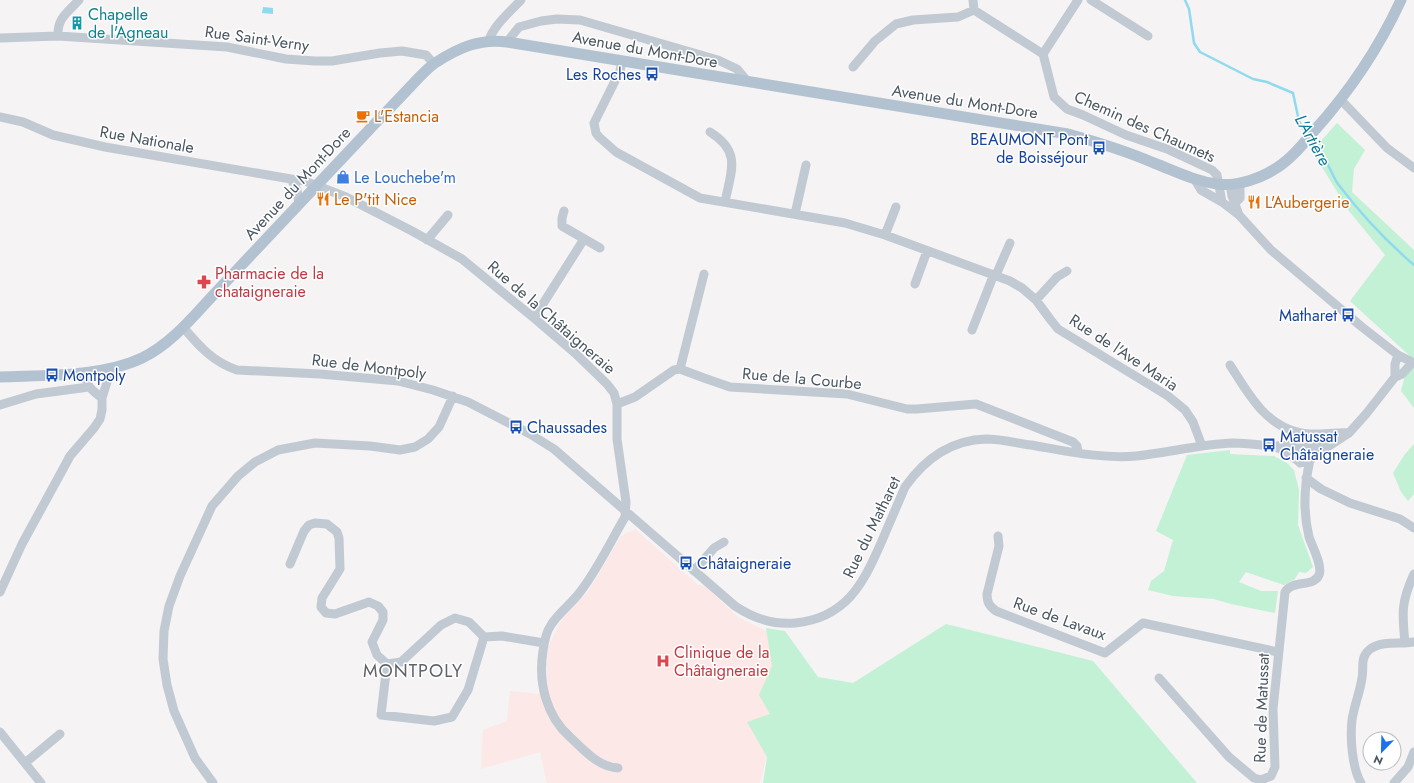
<svg xmlns="http://www.w3.org/2000/svg" width="1414" height="783" font-family="Jost,sans-serif">
	<rect width="100%" height="100%" fill="#f5f3f3"/>
	<path fill="#fce8e6" d="M635,529L698,585L705,586L738,617L768,632L784,685L760,783H547L540,752L481,769L483,730L507,721L510,691L539,694L548,690L547,671L548,647L556,631L564,616L588,592L621,536Z"/>
	<path fill="#c3f1d5" d="M1337,123L1365,150L1354,169L1352,192L1414,250V408L1401,391L1410,356L1350,301L1385,255L1349,211L1312,151Z
		M1414,444V494L1408,501L1401,492L1393,473L1405,454Z
		M1230,450V454L1274,456L1287,463L1294,470L1299,490L1298,525L1313,567L1306,573L1299,572L1295,579L1284,585L1246,572L1239,582L1261,591H1278L1275,613L1231,604L1214,599L1173,596L1148,590L1151,581L1164,571L1173,540L1156,531L1187,455Z
		M946,624L1093,661L1197,783H763L767,757L747,722L770,714L759,695L772,666L766,628L785,631L818,677L853,683Z"/>
	<path fill="#90daee" d="M263,7L273,8V14L262,13Z"/>
	<g fill="none" stroke-linecap="round" stroke-linejoin="round">
		<path stroke="#90daee" stroke-width="2.5" d="M1185,0L1189,9L1194,43L1200,52L1253,79L1267,82L1293,93L1299,121L1306,134
			M1310,140C1314,149 1321,155 1326,162C1331,169 1333,177 1338,184C1360,213 1386,241 1414,265"/>
		<path stroke="#c1cad2" stroke-width="9" d="M973,0L974,10L1043,54L1054,97L1067,109L1083,115L1126,135L1167,149L1212,170L1217,175L1222,202
			M1091,0L1148,36
			M58,36C57,18 68,12 79,0
			M0,38L58,36L227,47L286,59L315,61H332L380,53L402,51L426,55L434,64
			M489,40C494,25 510,12 521,0
			M507,42L519,27L541,21L557,19L580,20L718,60L737,69L747,81
			M1043,54L1078,0
			M622,61L620,71L594,123L596,133L599,137L616,152L700,198L845,223L885,235L1010,281L1022,288L1036,300
			M853,67L875,41L896,24L913,20L958,17L974,10
			M1341,100L1387,148L1414,168
			M0,117L23,122L53,135L105,147L291,179L305,181L346,197L412,231L462,259L534,318L575,353L607,384L614,393L617,404V439L626,502L625,517C611,541 599,566 583,588C574,602 560,611 551,625C546,632 544,643 543,651C538,682 546,716 570,737C583,749 598,767 618,768
			M710,132C742,152 731,171 725,202
			M291,179L297,190L299,204
			M1195,180L1201,190L1222,202L1239,215L1271,250L1362,327L1398,355L1414,363
			M1230,184L1232,196L1239,215
			M1235,203L1240,198V183
			M564,211L562,218V226L600,248
			M795,214L806,165
			M885,235L896,207
			M427,240L448,215
			M1067,271L1057,277L1036,300L1050,319L1058,329L1168,396L1185,410L1193,422L1202,446
			M996,275L1010,243
			M915,284L927,251
			M534,318L584,239
			M183,327C199,346 213,362 237,370L320,374L398,381L433,390L468,402L530,434L554,449L735,606C753,618 773,625 795,623C846,618 863,584 881,543C889,524 897,506 905,487C924,460 951,440 986,439C1001,439 1016,443 1031,445C1066,451 1101,459 1136,456C1168,453 1200,444 1233,443C1246,443 1259,445 1272,446C1286,446 1306,441 1312,458
			M972,330L994,274
			M1230,365C1248,393 1265,426 1301,433C1315,436 1334,432 1349,433
			M680,369L704,274
			M85,372C87,388 91,389 102,398
			M1395,377V364L1398,355
			M617,404L635,397L674,370L680,369L704,378L730,387L847,394L907,409H917L976,404L1073,442L1077,446L1078,453
			M0,405L36,394L89,387
			M1274,446L1288,453L1298,461
			M1295,458C1298,444 1318,446 1329,446
			M1300,463L1310,460L1329,446L1349,433L1366,414L1395,377L1402,374L1412,363
			M1306,478L1321,489L1350,503L1400,519L1414,528
			M998,536L999,546L987,594C987,602 989,606 996,611L1105,653L1143,623L1278,652
			M290,564L304,531L309,525L315,523L327,524L337,532L339,538L340,569L322,598L321,607L326,613L335,614L369,602L378,606L383,612V620L372,642L377,655L387,664L401,662L441,625L455,618L469,622L484,637L502,636L544,643
			M694,571L714,548L724,542
			M1414,574C1401,602 1402,613 1405,643L1414,642
			M0,592L22,544L63,469L70,456L94,428L100,419L102,410V398L111,369
			M387,664L381,715L434,721L452,717L468,690L484,637
			M1159,678L1229,757L1254,778L1261,780L1271,776L1275,767L1273,709L1285,592C1293,579 1313,588 1319,575C1323,566 1312,546 1309,537C1303,512 1304,486 1310,460
			M0,732L41,783
			M25,763L60,734
			M213,783L195,758L174,711L167,685L163,659L164,631L169,606L180,576L212,506L238,476L255,462L278,450L315,443L370,446L400,450L415,447L428,439L439,427L453,396
			M1361,783C1352,768 1350,737 1352,720C1354,706 1360,692 1362,678C1364,667 1360,658 1369,650C1378,642 1394,643 1405,643
			M1394,783L1408,767L1414,752"/>
		<path stroke="#b3c2d1" stroke-width="11" d="M0,377C45,375 102,377 142,358C173,343 195,314 218,290C268,237 318,184 368,131C382,116 396,102 410,87C418,79 426,69 435,63C458,48 480,38 507,42L1068,134C1097,142 1126,151 1154,163C1175,171 1194,181 1217,184C1237,187 1262,178 1278,167C1292,158 1303,144 1314,131C1351,90 1378,50 1401,0"/>
	</g>
	<defs>
		<g id="building-bare" transform="scale(1.08)"><path d="M-4-6H4V6H1V3H-1V6H-4ZM-2.5-4.3h1.7v1.8h-1.7ZM.8-4.3h1.7v1.8H.8ZM-2.5-1h1.7V.8h-1.7ZM.8-1h1.7V.8H.8Z" fill="#0f9aa8" stroke="#fff" stroke-width="2.5" paint-order="stroke"/></g>
		<g id="bus-bare" transform="scale(1.08)"><path d="M-5-6H5V4H4V6H2V4H-2V6H-4V4H-5ZM-3.5-4V0h7V-4ZM-3.5 1.2v1.5H-2V1.2ZM2 1.2v1.5H3.5V1.2Z" fill="#1a4fb4" stroke="#fff" stroke-width="2.5" paint-order="stroke"/></g>
		<g id="cafe-bare" transform="scale(1.08)"><path d="M-5.5-4.5H6V0H3Q3 3.5 0 3.5H-2.5Q-5.5 3.5-5.5 0ZM3-3.2v2h1.7v-2ZM-6 4.5H4V6H-6Z" fill="#e8710a" stroke="#fff" stroke-width="2.5" paint-order="stroke"/></g>
		<g id="shop-bare" transform="scale(1.08)"><path d="M-5-2.5h2.3a2.7 3.5 0 0 1 5.4 0H5L5.5 6h-11ZM-1.5-2.5h3a1.5 2.3 0 0 0-3 0Z" fill="#3f7fe0" stroke="#fff" stroke-width="2.5" paint-order="stroke"/></g>
		<g id="restaurant-bare" transform="scale(1.08)"><path d="M-5-6h1v4h1v-4h1v4h1v-4h1v5L-1.5 .5V6h-2V.5L-5-1ZM5-6V6H3V1.5H1.5Q1.5-4 5-6Z" fill="#e8710a" stroke="#fff" stroke-width="2.5" paint-order="stroke"/></g>
		<g id="pharmacy-bare" transform="scale(1.08)"><path d="M-2-6h4v4h4v4h-4v4h-4v-4h-4v-4h4Z" fill="#e0444e" stroke="#fff" stroke-width="2.5" paint-order="stroke"/></g>
		<g id="hospital-bare" transform="scale(1.08)"><path d="M-5-5h3v3.5h4V-5h3V5h-3V1.5h-4V5h-3Z" fill="#e0444e" stroke="#fff" stroke-width="2.5" paint-order="stroke"/></g>
	</defs>
	<g fill-rule="evenodd">
		<use href="#building-bare" x="77" y="23"/>
		<use href="#bus-bare" x="652" y="74"/>
		<use href="#cafe-bare" x="363" y="116"/>
		<use href="#bus-bare" x="1099" y="148"/>
		<use href="#shop-bare" x="343" y="177"/>
		<use href="#restaurant-bare" x="323" y="199"/>
		<use href="#restaurant-bare" x="1254" y="202"/>
		<use href="#pharmacy-bare" x="204" y="282"/>
		<use href="#bus-bare" x="1348" y="315"/>
		<use href="#bus-bare" x="52" y="375"/>
		<use href="#bus-bare" x="516" y="427"/>
		<use href="#bus-bare" x="1269" y="445"/>
		<use href="#bus-bare" x="686" y="563"/>
		<use href="#hospital-bare" x="663" y="661"/>
	</g>
	<g text-anchor="middle" stroke-width="3" stroke-linejoin="round" paint-order="stroke">
		<g font-size="16" fill="#0d838f" stroke="#fff" text-anchor="start">
			<text x="88" y="20">Chapelle<tspan x="88" dy="18">de l'Agneau</tspan></text>
		</g>
		<g font-size="16" fill="#4a5661" stroke="#fff">
			<text transform="translate(257 38) rotate(8)" y="6">Rue Saint-Verny</text>
			<text transform="translate(645 49) rotate(10)" y="6">Avenue du Mont-Dore</text>
			<text transform="translate(965 101) rotate(9)" y="6">Avenue du Mont-Dore</text>
			<text transform="translate(1145 126) rotate(24)" y="6">Chemin des Chaumets</text>
			<text transform="translate(147 139) rotate(10)" y="6">Rue Nationale</text>
			<text transform="translate(297 183) rotate(-47)" y="6">Avenue du Mont-Dore</text>
			<text transform="translate(552 317) rotate(41)" y="6">Rue de la Châtaigneraie</text>
			<text transform="translate(1124 352) rotate(33)" y="6">Rue de l'Ave Maria</text>
			<text transform="translate(369 366) rotate(7)" y="6">Rue de Montpoly</text>
			<text transform="translate(802 378) rotate(5)" y="6">Rue de la Courbe</text>
			<text transform="translate(871 527) rotate(-64)" y="6">Rue du Matharet</text>
			<text transform="translate(1060 618) rotate(20)" y="6">Rue de Lavaux</text>
			<text transform="translate(1261 708) rotate(-88)" y="6">Rue de Matussat</text>
		</g>
		<g font-size="16" fill="#164399" stroke="#fff" text-anchor="start">
			<text x="641" y="80" text-anchor="end">Les Roches</text>
			<text x="1088" y="145" text-anchor="end">BEAUMONT Pont<tspan x="1088" dy="18">de Boisséjour</tspan></text>
			<text x="1337" y="321" text-anchor="end">Matharet</text>
			<text x="63" y="381">Montpoly</text>
			<text x="527" y="433">Chaussades</text>
			<text x="1280" y="442">Matussat<tspan x="1280" dy="18">Châtaigneraie</tspan></text>
			<text x="697" y="569">Châtaigneraie</text>
		</g>
		<g font-size="16" fill="#c56008" stroke="#fff" text-anchor="start">
			<text x="374" y="122">L'Estancia</text>
			<text x="334" y="205">Le P'tit Nice</text>
			<text x="1265" y="208">L'Aubergerie</text>
		</g>
		<g font-size="16" fill="#366cbe" stroke="#fff" text-anchor="start">
			<text x="354" y="183">Le Louchebe'm</text>
		</g>
		<g font-size="16" fill="#be3a42" stroke="#fff" text-anchor="start">
			<text x="215" y="279">Pharmacie de la<tspan x="215" dy="18">chataigneraie</tspan></text>
			<text x="674" y="658">Clinique de la<tspan x="674" dy="18">Châtaigneraie</tspan></text>
		</g>
		<g font-size="17" font-style="italic" fill="#0c7c9b" stroke="#fff">
			<text transform="translate(1313 140) rotate(61)" y="6">L'Artière</text>
		</g>
		<g font-size="18" letter-spacing="1" fill="#5f6368" stroke="#fff">
			<text x="413" y="677">MONTPOLY</text>
		</g>
	</g>
	<g transform="translate(1382 751) rotate(203)"><circle r="19" fill="#ffffff" stroke="#b7bbc0"/>
	<path d="M0-3L7 15L0 10L-7 15Z" fill="#1a73e8"/>
	<text y="-6" font-size="11" font-weight="bold" text-anchor="middle" fill="#4a5661">N</text>
	</g>
</svg>
